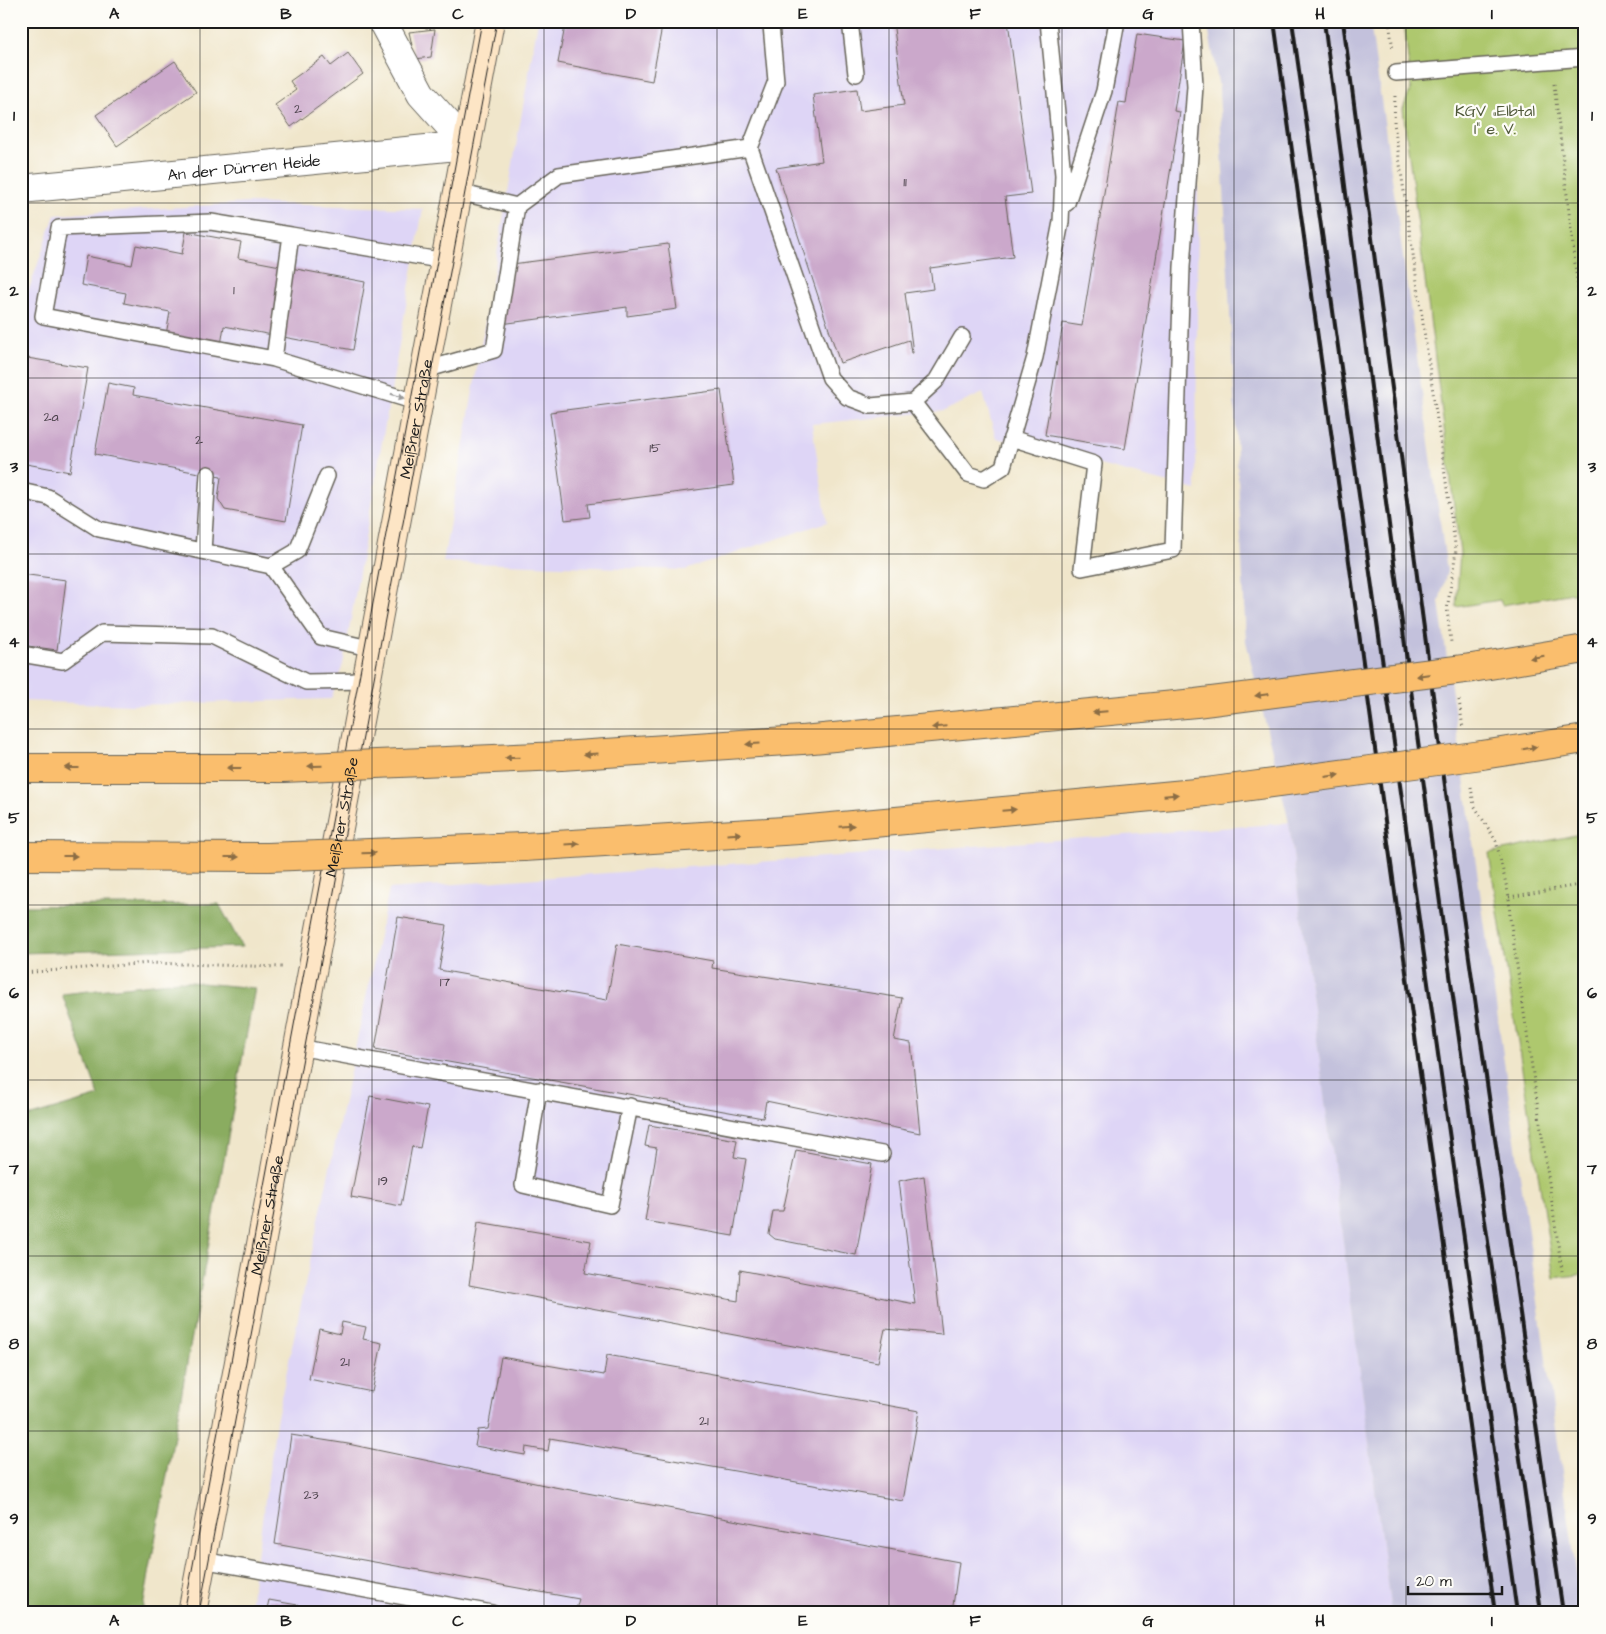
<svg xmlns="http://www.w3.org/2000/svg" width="1606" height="1634" font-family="'Architects Daughter',sans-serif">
	<rect width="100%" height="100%" fill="#fdfcf7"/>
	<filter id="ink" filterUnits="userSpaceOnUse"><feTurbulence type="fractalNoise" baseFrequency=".02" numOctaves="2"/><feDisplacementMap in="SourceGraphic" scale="10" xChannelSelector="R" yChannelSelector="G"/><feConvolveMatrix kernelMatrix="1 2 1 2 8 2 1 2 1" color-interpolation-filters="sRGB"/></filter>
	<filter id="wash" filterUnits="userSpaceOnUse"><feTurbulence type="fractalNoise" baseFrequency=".0096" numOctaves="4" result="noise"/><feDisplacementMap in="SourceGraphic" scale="20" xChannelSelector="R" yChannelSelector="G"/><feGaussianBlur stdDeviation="1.12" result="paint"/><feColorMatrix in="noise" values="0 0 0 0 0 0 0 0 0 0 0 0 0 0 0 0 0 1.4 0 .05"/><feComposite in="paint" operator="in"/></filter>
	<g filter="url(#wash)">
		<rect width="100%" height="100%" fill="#f0e6cb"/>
		<path fill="#ded5f6" d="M538,21H1199L1196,490L996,438L983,393L944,411L812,424L827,522L685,570L443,562Z
			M248,203L423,209L343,664L331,699L133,705L21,701V312L55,215Z
			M1289,823L1391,1613H249L276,1422L389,889Z"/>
		<path fill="#c3c1dc" d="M1207,21H1370L1447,571L1439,602L1582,1613H1391L1289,823L1246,641L1219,88Z"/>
		<path fill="#aec86e" stroke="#657245" d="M1404,21H1585V591L1502,605L1500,600L1456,607L1460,552L1403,109L1411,88Z
			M1585,833V1274L1554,1278L1489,853Z"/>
		<path fill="#8aac61" stroke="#53643e" d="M219,904L242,947L21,953V906Z
			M179,981L255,988L142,1613H21V1119L99,1096L62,994Z"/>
		<g id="blocks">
			<path fill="#cba8cb" d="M566,21H663L652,81L558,63Z
				M893,21H1008L1031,194L1005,197L1013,257L930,268L933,289L905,293L913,353H911L909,340L840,363L776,168L822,161L813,95L857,89L860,111L904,105Z
				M435,29L431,57L415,59L409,32Z
				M1137,34L1185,41L1174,111L1180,112L1125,449L1045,435L1063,323L1082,326L1119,102L1126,103Z
				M348,53L363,74L291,127L275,105L296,90L290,81L324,57L331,66Z
				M175,61L196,92L117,146L96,115Z
				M186,232L241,242L238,258L365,282L353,350L224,326L221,345L166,335L170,312L124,303L126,293L81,285L86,256L132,265L136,245L182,254Z
				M668,244L677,309L627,316V307L501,324L512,264Z
				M21,357L88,368L70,472L21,463Z
				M108,383L134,388L133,395L302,425L286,521L225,510L218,499L221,477L95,454Z
				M721,390L734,485L588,504L590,517L565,520L550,412Z
				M21,574L66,580L57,650L21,645Z
				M398,917L447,925L439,970L607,1000L617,944L713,961L712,968L902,998L894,1040L911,1043L920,1133L766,1101L763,1118L375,1049Z
				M370,1096L428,1107L420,1148L412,1146L401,1206L351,1197Z
				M649,1125L737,1140L734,1157L746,1159L733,1236L645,1221L657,1148L645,1146Z
				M796,1150L872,1164L856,1255L775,1239L769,1234L773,1211H783Z
				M924,1176L942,1334L885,1329L878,1362L469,1285L478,1222L591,1241L585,1273L738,1301L740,1270L915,1304L899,1181Z
				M342,1322L366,1327L363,1339L382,1343L372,1392L309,1379L319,1329L340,1334Z
				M607,1355L919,1411L903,1501L550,1438L548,1451L526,1447L525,1455L475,1446L478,1430L488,1429L501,1357L604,1375Z
				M291,1435L348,1444L549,1486L959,1562L952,1613H575L579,1599L275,1544Z
				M269,1600L320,1609V1613H266Z"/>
		</g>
	</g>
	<g filter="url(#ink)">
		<use href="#blocks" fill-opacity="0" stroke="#666359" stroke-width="1"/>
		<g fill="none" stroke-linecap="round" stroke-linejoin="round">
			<g stroke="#666359" stroke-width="18">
				<path id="service" d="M850,21L856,74
					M1396,73L1585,58
					M750,148L776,81L771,25L780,21
					M1067,203L1104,91L1117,21
					M517,206L559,175L750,148L830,378L847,397L871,406L913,402
					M962,337L936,381L913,402L968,474L984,479L1003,467L1035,357L1061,222L1063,175L1048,21
					M274,359L43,316L59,228L211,222L291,235
					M425,370L494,350L517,206L458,192
					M419,403L274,359L291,235L445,261
					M1011,438L1094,464L1082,568L1173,550L1182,267L1195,86L1191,21
					M21,491L48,497L99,529L271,566L321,637L373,649
					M203,551L208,474
					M271,566L297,551L327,476
					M21,654L63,661L102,633L212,636L306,682L367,681
					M298,1047L882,1154
					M539,1090L523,1185L610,1205L630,1106
					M202,1560L492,1613"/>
			</g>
			<g stroke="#666359" stroke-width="30">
				<g id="minor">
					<path id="s1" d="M21,189L467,145L421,94L382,21"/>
				</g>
			</g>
			<g stroke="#666359" stroke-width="30">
				<g id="secondary">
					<path id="s2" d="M192,1613L490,21"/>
				</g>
			</g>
			<g stroke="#666359" stroke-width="30">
				<path id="motorway" d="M1472,668L1585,649
					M1482,755L1585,739
					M561,756L802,740
					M21,768H283
					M524,847L799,830
					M21,856L268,857"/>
			</g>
			<path stroke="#666359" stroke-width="3" stroke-dasharray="1 4" stroke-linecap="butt" d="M1389,21L1393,50
				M1554,84L1580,306
				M1395,96L1394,123L1456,551L1447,610L1451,642
				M1459,700L1463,728
				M1471,787L1474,805L1496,841L1509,897L1510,918L1562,1271
				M1509,897L1585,884
				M21,973L150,963L282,967"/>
			<use href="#service" stroke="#fff" stroke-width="15"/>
			<use href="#minor" stroke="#fff" stroke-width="28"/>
			<use href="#secondary" stroke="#fde5c5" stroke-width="28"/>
			<use href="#motorway" stroke="#fabe6d" stroke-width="28"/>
			<path stroke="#1c1c1c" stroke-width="1" d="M184,1613L482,21
				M199,1613L497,21"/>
			<path stroke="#1c1c1c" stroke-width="4" d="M1274,21L1495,1613
				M1292,21L1517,1613
				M1324,21C1370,384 1417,747 1469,1109C1492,1277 1520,1445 1541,1613
				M1343,21L1454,853L1563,1613"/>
			<g stroke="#666359" stroke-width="30" stroke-linecap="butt">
				<path id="motorway-bridge" d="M802,740L1196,703L1472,668
					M283,768L561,756
					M799,830L1206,792L1482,755
					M268,857L524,847"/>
			</g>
			<use href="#motorway-bridge" stroke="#fabe6d" stroke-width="28"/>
		</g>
		<defs><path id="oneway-solid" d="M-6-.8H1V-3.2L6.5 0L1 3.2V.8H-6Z" transform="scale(1.25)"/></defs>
		<use fill="#999" href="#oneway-solid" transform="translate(398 396) rotate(17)"/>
		<g fill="#8b6d44">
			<use href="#oneway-solid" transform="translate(1537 657) rotate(170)"/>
			<use href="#oneway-solid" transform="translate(1423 675) rotate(172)"/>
			<use href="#oneway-solid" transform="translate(1262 695) rotate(173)"/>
			<use href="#oneway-solid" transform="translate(1100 712) rotate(175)"/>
			<use href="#oneway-solid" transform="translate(939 727) rotate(175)"/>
			<use href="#oneway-solid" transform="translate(753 744) rotate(176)"/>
			<use href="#oneway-solid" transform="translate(1530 748) rotate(-9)"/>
			<use href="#oneway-solid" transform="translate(591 754) rotate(176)"/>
			<use href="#oneway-solid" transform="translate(512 758) rotate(178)"/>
			<use href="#oneway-solid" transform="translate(315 766) rotate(178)"/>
			<use href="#oneway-solid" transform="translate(72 768) rotate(180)"/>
			<use href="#oneway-solid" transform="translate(234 768) rotate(180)"/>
			<use href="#oneway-solid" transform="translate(1332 776) rotate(-8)"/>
			<use href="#oneway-solid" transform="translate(1171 795) rotate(-5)"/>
			<use href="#oneway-solid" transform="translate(1009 810) rotate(-5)"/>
			<use href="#oneway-solid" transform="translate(847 826) rotate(-5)"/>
			<use href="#oneway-solid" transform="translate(734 834) rotate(-3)"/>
			<use href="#oneway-solid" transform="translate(572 844) rotate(-3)"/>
			<use href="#oneway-solid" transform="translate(369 853) rotate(-2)"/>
			<use href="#oneway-solid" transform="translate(70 856)"/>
			<use href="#oneway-solid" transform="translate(232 857)"/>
		</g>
	</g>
	<path fill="none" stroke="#1c1c1c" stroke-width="1" stroke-opacity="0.55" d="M200,21V1613M372,21V1613M544,21V1613M717,21V1613M889,21V1613M1062,21V1613M1234,21V1613M1406,21V1613M21,203H1585M21,378H1585M21,554H1585M21,729H1585M21,905H1585M21,1080H1585M21,1256H1585M21,1431H1585"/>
	<g text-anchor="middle" stroke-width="4.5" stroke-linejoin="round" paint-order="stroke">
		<g font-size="14" fill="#483f48">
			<text x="298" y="113">2</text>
			<text x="905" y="186">11</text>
			<text x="234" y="294">1</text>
			<text x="51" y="421">2a</text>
			<text x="199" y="444">2</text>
			<text x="655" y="452">15</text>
			<text x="445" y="986">17</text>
			<text x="383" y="1185">19</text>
			<text x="345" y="1366">21</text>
			<text x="704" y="1425">21</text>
			<text x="311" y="1499">23</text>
		</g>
		<g font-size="16" fill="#4f5839" stroke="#fdfcf7">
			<text x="1495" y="116">KGV „Elbtal<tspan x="1495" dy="18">I“ e. V.</tspan></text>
		</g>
		<g font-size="16" fill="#1c1c1c" stroke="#fdfcf7">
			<text dy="6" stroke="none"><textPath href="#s1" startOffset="224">An der Dürren Heide</textPath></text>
			<text dy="6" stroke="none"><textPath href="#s2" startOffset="1215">Meißner Straße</textPath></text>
			<text dy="6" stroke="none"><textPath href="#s2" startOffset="810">Meißner Straße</textPath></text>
			<text dy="6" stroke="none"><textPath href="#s2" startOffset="405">Meißner Straße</textPath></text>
		</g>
	</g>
	<rect width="1606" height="1634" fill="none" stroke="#fdfcf7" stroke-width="55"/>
	<path d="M1408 1586v8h94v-8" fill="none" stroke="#1c1c1c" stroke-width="2.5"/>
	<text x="1416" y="1586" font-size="15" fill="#1c1c1c" stroke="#fdfcf7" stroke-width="4" paint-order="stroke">20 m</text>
	<rect x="28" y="28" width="1550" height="1578" fill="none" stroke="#1c1c1c" stroke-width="2"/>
	<g font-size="16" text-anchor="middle" font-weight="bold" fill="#1c1c1c">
		<text x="114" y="19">A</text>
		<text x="286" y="19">B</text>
		<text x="458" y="19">C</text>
		<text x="631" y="19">D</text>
		<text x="803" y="19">E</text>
		<text x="975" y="19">F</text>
		<text x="1148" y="19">G</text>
		<text x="1320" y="19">H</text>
		<text x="1492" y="19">I</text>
		<text x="14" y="121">1</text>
		<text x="1592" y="121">1</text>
		<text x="14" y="296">2</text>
		<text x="1592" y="296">2</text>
		<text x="14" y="472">3</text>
		<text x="1592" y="472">3</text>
		<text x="14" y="647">4</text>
		<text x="1592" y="647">4</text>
		<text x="14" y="823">5</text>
		<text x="1592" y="823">5</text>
		<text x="14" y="998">6</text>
		<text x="1592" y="998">6</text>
		<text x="14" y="1174">7</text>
		<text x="1592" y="1174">7</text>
		<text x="14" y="1349">8</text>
		<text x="1592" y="1349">8</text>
		<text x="14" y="1524">9</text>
		<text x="1592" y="1524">9</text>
		<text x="114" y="1626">A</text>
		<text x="286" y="1626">B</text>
		<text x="458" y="1626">C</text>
		<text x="631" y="1626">D</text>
		<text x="803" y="1626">E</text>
		<text x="975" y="1626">F</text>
		<text x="1148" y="1626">G</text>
		<text x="1320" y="1626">H</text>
		<text x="1492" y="1626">I</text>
	</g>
</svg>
